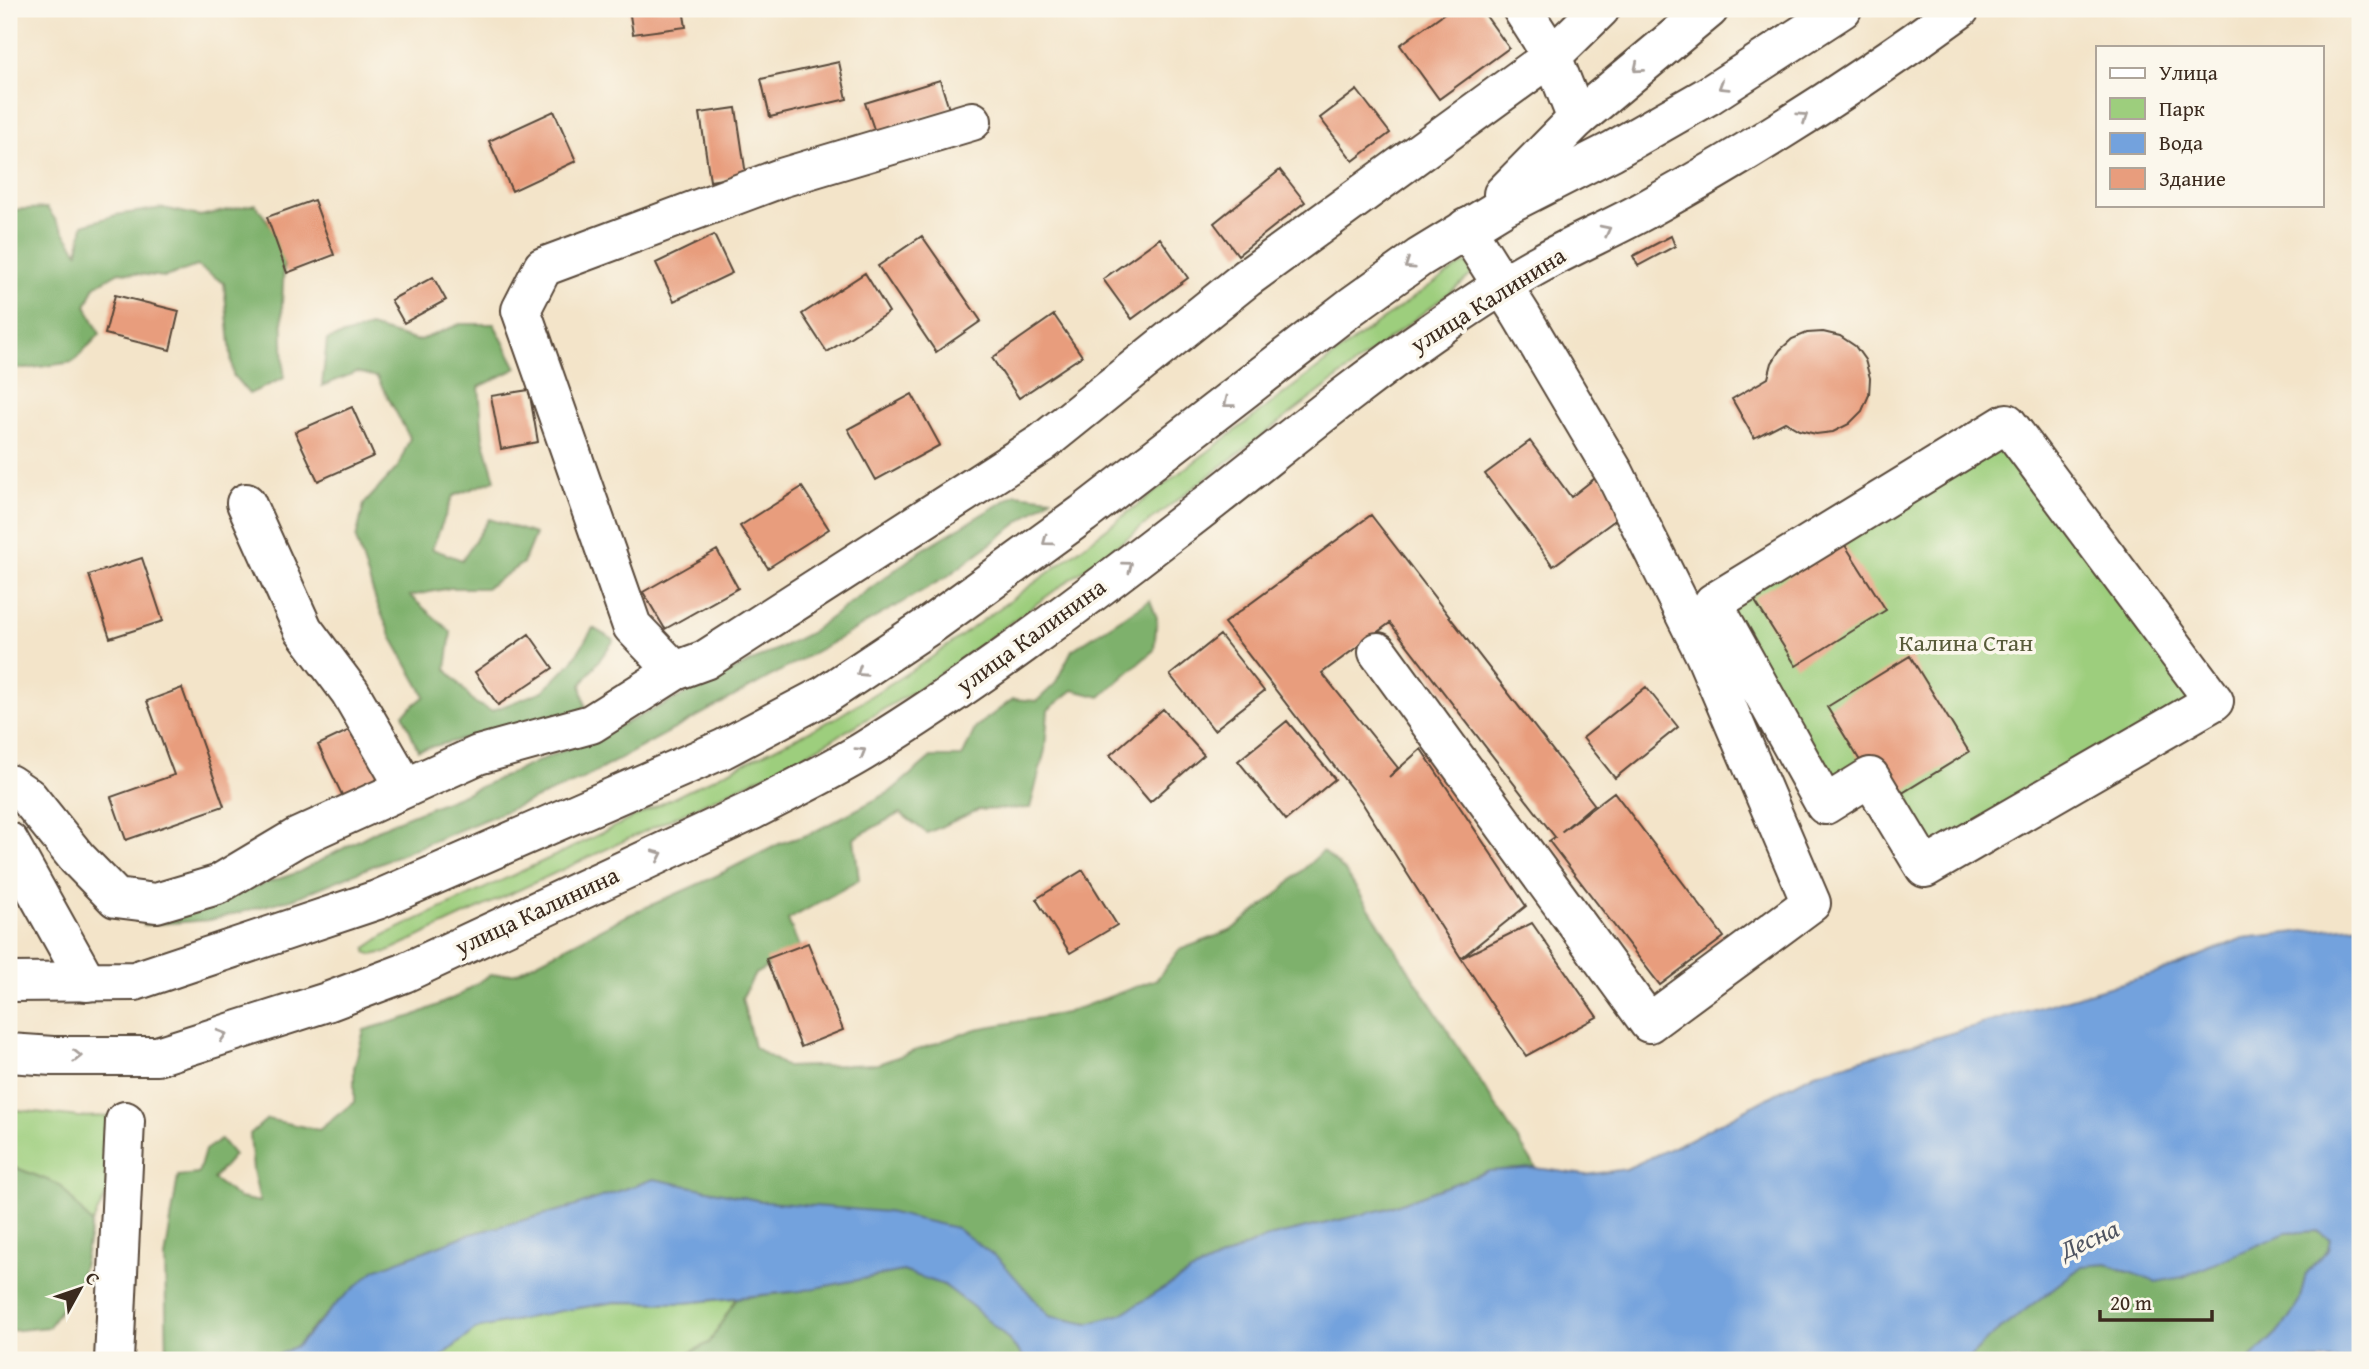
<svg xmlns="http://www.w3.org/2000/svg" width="2369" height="1369" font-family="'Gentium Book Plus',serif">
	<rect width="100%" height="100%" fill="#fbf7ec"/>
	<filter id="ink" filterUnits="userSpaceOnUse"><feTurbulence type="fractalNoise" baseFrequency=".0143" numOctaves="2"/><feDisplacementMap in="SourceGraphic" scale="14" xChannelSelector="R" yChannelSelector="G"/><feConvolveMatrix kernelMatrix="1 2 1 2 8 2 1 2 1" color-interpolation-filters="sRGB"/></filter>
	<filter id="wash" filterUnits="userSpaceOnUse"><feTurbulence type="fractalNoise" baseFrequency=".00686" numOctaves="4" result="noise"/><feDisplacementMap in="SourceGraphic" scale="28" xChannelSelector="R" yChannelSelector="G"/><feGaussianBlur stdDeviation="1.57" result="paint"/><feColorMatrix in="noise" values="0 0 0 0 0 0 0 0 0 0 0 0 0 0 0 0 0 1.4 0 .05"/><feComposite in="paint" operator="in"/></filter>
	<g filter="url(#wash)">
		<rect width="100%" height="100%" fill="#f3e4c9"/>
		<path fill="#9dce7d" stroke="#6c7c4e" stroke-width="2" d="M1470,262L1475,271L1461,284L1130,536L923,686L795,761L386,952L372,955L366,952V948L386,934L563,852L834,719L928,660L1048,573L1368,330L1428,287L1463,264Z
			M2006,423L2214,701L1925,868L1870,777L1825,805L1715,604Z
			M9,1109L79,1117L113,1116L109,1189L92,1224L60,1185L9,1165Z
			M737,1298L709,1343L676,1360H578L557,1349L495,1360H437L476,1329L555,1312L616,1302L685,1303Z"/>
		<path fill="#7eb16c" stroke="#5c6e45" stroke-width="2" d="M255,204L285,245L282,303L284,378L249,394L233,375L224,283L197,266L165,277L119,272L95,286L86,306L100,334L73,362L25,369L9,368V210L47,208L78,252L83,225L116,215L163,208L200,216Z
			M460,324H494L517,368L479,387L483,438L495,480L453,496L432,549L462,560L489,519L535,534L523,563L486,588H450L410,596L451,632L446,669L475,703L491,711L543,691L572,662L593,628L614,640L581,685L586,709L418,750L403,714L425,696L392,638L377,604L356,539L364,504L398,467L410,438L377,377L357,372L322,386L327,340L370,327L418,341Z
			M1016,494L1051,498L948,576L828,645L581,780L295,898L210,920L143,925L299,872L389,824L466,793L628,722L810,633L922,550Z
			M1150,600L1157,618L1154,650L1100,697L1073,690L1048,710L1045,750L1030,808L978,810L927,833L900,813L854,838L859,880L788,920L800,949L755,974L742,998L754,1047L787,1067L878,1064L976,1029L1066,1013L1157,979L1179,950L1230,931L1273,898L1323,851L1345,871L1536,1168L1489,1171L1385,1209L1265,1238L1193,1271L1121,1314L1088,1324L1049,1316L1026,1290L766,1202L654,1179L573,1207L464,1236L375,1270L315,1325L298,1345L268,1360H167L165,1258L178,1176L198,1174L205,1150L221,1139L234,1155L213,1179L239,1198L260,1202L253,1170L250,1134L267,1119L319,1130L354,1102V1068L364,1030L413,1016L458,996L490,975L516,973L622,918L710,879L781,843L810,834L890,792L931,757H962L976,727L1013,699L1037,701L1055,684L1072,650Z
			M9,1165L60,1185L92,1224L80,1280L49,1327L9,1331Z
			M2318,1231L2330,1239L2328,1249L2306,1274L2299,1302L2283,1327L2249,1360H1967L1989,1338L2082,1266L2107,1264L2129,1273L2286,1233Z
			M903,1271C916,1276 933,1279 945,1286C976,1304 1003,1333 1026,1360H676L709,1343L737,1298L800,1291Z
			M558,1349L578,1360H495Z"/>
		<path fill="#73a2dd" stroke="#57667e" stroke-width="2" d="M2360,925V1360H2249L2283,1327L2299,1302L2306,1274L2328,1249L2330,1239L2318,1231L2286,1233L2183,1277L2156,1282L2107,1264L2082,1266L1989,1338L1967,1360H1026L1007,1338L973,1307L944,1285L903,1271L800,1291L685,1303L616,1302L555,1312L476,1329L437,1360H268L298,1345L338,1302L375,1270L464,1236L573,1207L654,1179L766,1202L887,1212L956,1228L1000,1260L1049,1316L1088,1324L1121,1314L1193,1271L1265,1238L1385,1209L1489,1171L1536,1168L1586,1175L1626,1169L1684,1142L1815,1073L2160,972L2243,938Z"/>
		<g id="blocks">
			<path fill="#e89d7d" d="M629,9H683L686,27L633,34Z
				M1450,9H1481L1509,48L1439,99L1400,45Z
				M839,62L847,99L770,117L761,79Z
				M940,80L949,109L875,132L865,103Z
				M1357,90L1390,133L1353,161L1320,118Z
				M736,108L746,175L710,181L700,113Z
				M554,111L576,161L512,191L489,141Z
				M1280,170L1305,202L1238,255L1214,223Z
				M314,200L334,255L287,273L267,217Z
				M714,235L732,273L674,301L656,263Z
				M922,236L981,321L936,352L878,266Z
				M1671,236L1675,246L1638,266L1633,256Z
				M1160,238L1188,278L1132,319L1103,279Z
				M865,273L889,312L827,352L802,314Z
				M433,277L446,300L404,323L391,300Z
				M115,295L179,311L170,350L105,334Z
				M1054,315L1082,356L1019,398L992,358Z
				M1823,332L1840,336L1855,346L1865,360L1870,378L1869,395L1862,411L1849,424L1833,432L1816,434L1799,430L1785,422L1754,438L1732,399L1768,378L1772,363L1780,350L1792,339L1807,333Z
				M529,390L538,442L501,449L491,396Z
				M912,394L940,445L876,480L848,429Z
				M352,407L374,456L318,481L295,432Z
				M1530,441L1571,497L1599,475L1626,512L1553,566L1485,474Z
				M802,487L829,529L768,568L740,526Z
				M1371,515L1594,804L1561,832L1614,792L1724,937L1660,985L1549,841L1555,837L1390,623L1322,673L1398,768L1389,777L1421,749L1526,906L1461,958L1361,801L1224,623Z
				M1843,542L1886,610L1796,666L1753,598Z
				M717,550L738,588L665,629L643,592Z
				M142,558L163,621L110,638L89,575Z
				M529,634L553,668L498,705L475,672Z
				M1220,635L1264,691L1214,730L1170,675Z
				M1910,656L1969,752L1886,803L1827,707Z
				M1646,687L1678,727L1615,778L1583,738Z
				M182,688L224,806L126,840L111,797L174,775L147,701Z
				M1163,709L1204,755L1150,802L1110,755Z
				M1287,721L1335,779L1286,820L1238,761Z
				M360,725L385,777L343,797L318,745Z
				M1083,870L1117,925L1070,953L1036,899Z
				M1532,923L1597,1017L1526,1056L1461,958Z
				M808,943L843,1030L801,1047L766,959Z"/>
		</g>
	</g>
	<g filter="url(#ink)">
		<use href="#blocks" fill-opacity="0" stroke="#574638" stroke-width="2"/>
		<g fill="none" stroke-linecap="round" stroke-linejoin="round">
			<g stroke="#574638" stroke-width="42">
				<path id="minor" d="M1522,9L1552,56L1577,119
					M972,121L781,178L543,267L521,310L632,626L675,671L705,660L1042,443L1247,278L1552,56L1600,9
					M2007,423L2214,701L1925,868L1870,777L1825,805L1713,603Z
					M246,503L303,629L350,692L405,787
					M1378,652L1649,1023L1811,903L1705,655L1615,474L1521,315L1466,228
					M9,784L28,797L77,858L116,898L156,903L217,885L296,838L478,755L591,724L675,671
					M9,842L87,982
					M114,1360L125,1121"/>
			</g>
			<g stroke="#574638" stroke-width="42">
				<path id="major" d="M1503,194L1577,119L1709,9
					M9,982L135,981L377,900L723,749L825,695L933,623L1083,514L1352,306L1419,258L1504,206L1612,151L1708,96L1842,9
					M9,1053L53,1056H157L327,1002L404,973L753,810C789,791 827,773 862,752C972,685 1076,606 1177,528C1262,463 1344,393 1432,332C1468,307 1504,283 1543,262C1577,243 1613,228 1647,209C1756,149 1860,82 1960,9"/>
			</g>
			<use href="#minor" stroke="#fff" stroke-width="38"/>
			<use href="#major" stroke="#fff" stroke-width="38"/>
		</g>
		<defs><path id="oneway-chevron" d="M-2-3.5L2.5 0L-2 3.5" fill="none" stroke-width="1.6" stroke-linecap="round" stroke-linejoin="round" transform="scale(1.75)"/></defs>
		<g stroke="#a79f9a">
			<use href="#oneway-chevron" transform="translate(1638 68) rotate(140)"/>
			<use href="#oneway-chevron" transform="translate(1723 86) rotate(148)"/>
			<use href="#oneway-chevron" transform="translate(1803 117) rotate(-34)"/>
			<use href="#oneway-chevron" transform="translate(1606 230) rotate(-27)"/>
			<use href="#oneway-chevron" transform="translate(1409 265) rotate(146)"/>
			<use href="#oneway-chevron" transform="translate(1228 403) rotate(142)"/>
			<use href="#oneway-chevron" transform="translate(1047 541) rotate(144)"/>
			<use href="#oneway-chevron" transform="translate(1128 566) rotate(-37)"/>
			<use href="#oneway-chevron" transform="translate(861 672) rotate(147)"/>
			<use href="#oneway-chevron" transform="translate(861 752) rotate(-31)"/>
			<use href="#oneway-chevron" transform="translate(658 855) rotate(-25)"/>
			<use href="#oneway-chevron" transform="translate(222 1035) rotate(-17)"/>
			<use href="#oneway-chevron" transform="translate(77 1056)"/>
		</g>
	</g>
	<g text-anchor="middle" stroke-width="7" stroke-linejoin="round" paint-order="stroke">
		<g font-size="24" fill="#3b2a1e" stroke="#fbf7ec">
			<text transform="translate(1488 300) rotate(-32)" y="8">улица Калинина</text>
			<text transform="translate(1031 636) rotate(-36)" y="8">улица Калинина</text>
			<text transform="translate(537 911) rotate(-25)" y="8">улица Калинина</text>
		</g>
		<g font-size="24" fill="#585b3a" stroke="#fbf7ec">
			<text x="1966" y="651">Калина Стан</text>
		</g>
		<g font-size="26" font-style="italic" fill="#4f5461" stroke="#fbf7ec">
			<text transform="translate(2089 1239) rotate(-24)" y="9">Десна</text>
		</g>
	</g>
	<rect width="2369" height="1369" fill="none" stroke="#fbf7ec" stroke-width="35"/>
	<rect x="2096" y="46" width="228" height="161" fill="#fbf7ec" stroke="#aea59a" stroke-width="2"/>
	<rect x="2110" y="68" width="35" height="10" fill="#ffffff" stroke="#aea59a" stroke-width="2"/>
	<text x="2159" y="80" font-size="21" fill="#3b2a1e">Улица</text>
	<rect x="2110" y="98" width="35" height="21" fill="#9dce7d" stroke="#aea59a" stroke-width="2"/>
	<text x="2159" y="116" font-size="21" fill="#3b2a1e">Парк</text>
	<rect x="2110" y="133" width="35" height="21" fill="#73a2dd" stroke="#aea59a" stroke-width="2"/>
	<text x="2159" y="150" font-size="21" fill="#3b2a1e">Вода</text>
	<rect x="2110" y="168" width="35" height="21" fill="#e89d7d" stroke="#aea59a" stroke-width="2"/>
	<text x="2159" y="186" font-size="21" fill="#3b2a1e">Здание</text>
	<g transform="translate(80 1289) rotate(50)" stroke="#fbf7ec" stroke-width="5" paint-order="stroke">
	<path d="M0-5L12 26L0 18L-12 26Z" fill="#3b2a1e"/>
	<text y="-10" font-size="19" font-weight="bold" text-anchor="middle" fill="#3b2a1e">С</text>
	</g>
	<path d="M2100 1310v10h112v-10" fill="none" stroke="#3b2a1e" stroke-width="3.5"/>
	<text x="2110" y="1310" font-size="21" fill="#3b2a1e" stroke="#fbf7ec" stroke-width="5" paint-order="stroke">20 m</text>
</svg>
